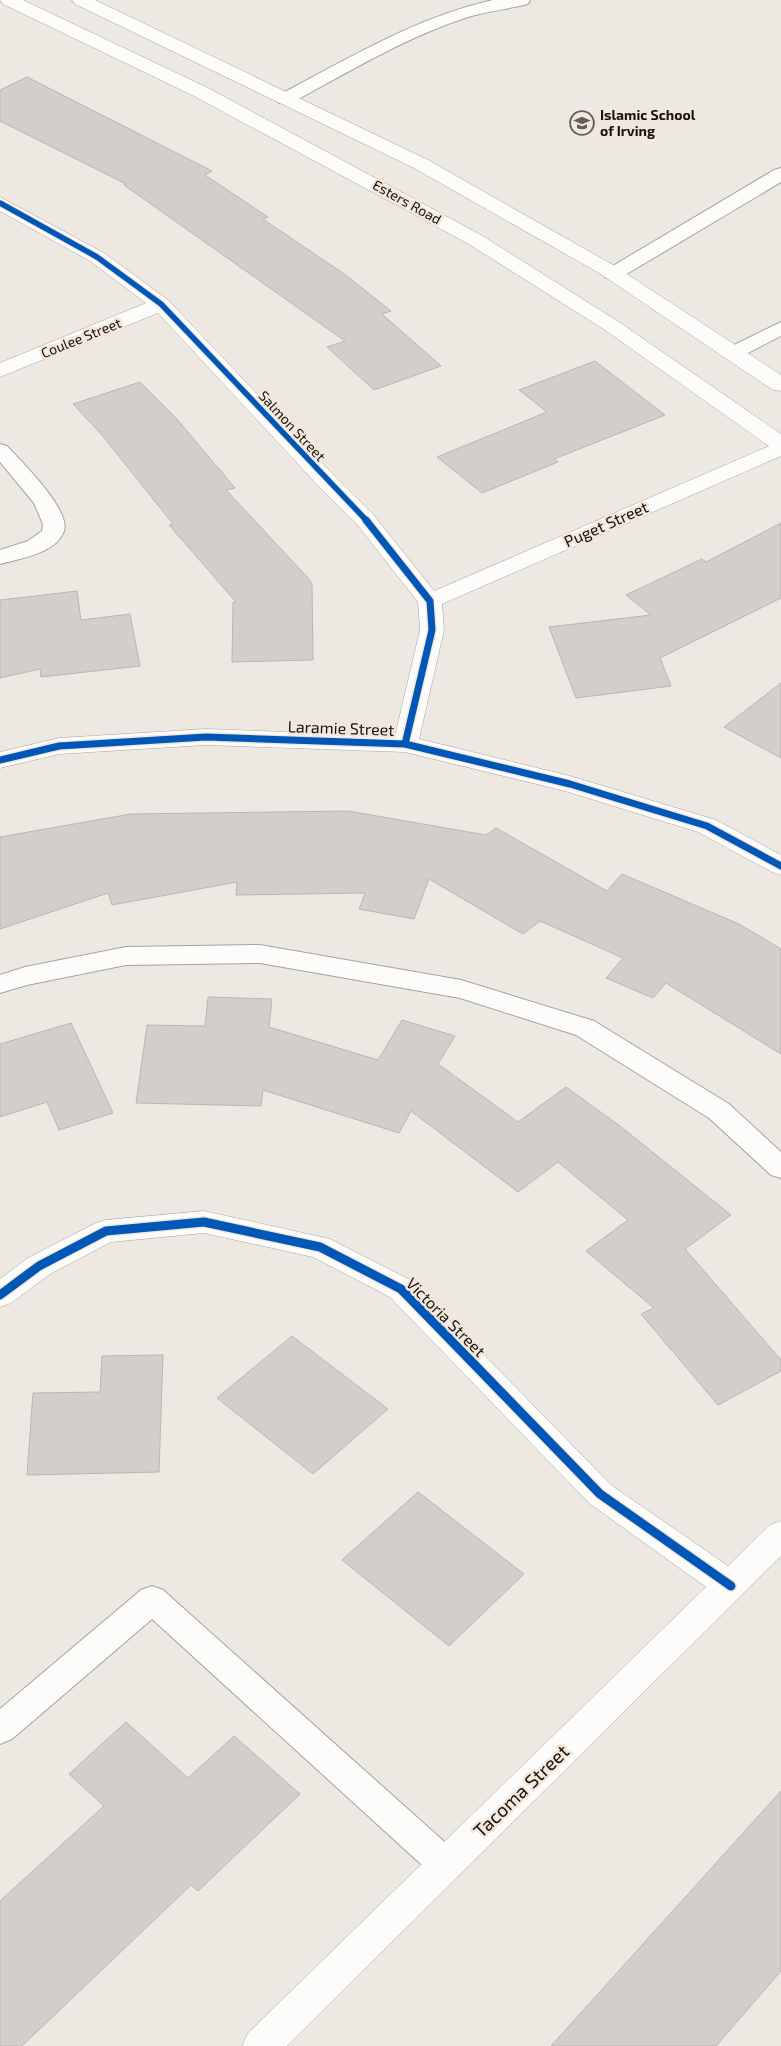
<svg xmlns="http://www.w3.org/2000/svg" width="781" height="2046" font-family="'Exo 2',sans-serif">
	<rect width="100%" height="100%" fill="#eee8e2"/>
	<path fill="#d3ceca" stroke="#bab5b0" d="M27,77L212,171L205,175L268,217L263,219L347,276L391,311L382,314L441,366L374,390L327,347L345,341L124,185L126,184L0,121V90Z
		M595,361L665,415L554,459L558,462L482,493L437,457L547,412L519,390Z
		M140,382L176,418L235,488L226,490L309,579L312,585L313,660L232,662L233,602H236L169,525L173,524L102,435L73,404Z
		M781,523V598L660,658L671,686L576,698L549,627L651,615L626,595L702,559L706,562Z
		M77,591L81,620L130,614L140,666L41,677L40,669L0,678V600Z
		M781,683V758L724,727Z
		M348,811L486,835L496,828L607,891L622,874L739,924L781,949V1054L666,983L653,998L606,978L623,958L540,921L523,934L429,879L414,919L359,909L365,893L236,895L237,882L112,905L108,893L0,929V837L131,814Z
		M208,997L272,999L269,1027L378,1060L402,1020L455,1036L438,1064L518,1122L566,1087L620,1126L731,1215L685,1249L781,1360V1371L718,1405L641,1314L654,1308L586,1251L628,1220L558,1162L518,1192L411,1111L399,1133L263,1090L261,1106L136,1103L147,1025L205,1026Z
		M71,1023L113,1113L59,1130L47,1102L0,1117V1044Z
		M292,1336L388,1409L313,1474L217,1398Z
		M163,1355L159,1472L27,1475L33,1393L100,1392L102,1356Z
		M418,1492L524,1574L449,1646L342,1560Z
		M126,1722L188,1778L234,1736L300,1794L198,1891L191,1885L22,2046H0V1901L104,1806L69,1774Z
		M781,1791V1971L716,2046H551Z"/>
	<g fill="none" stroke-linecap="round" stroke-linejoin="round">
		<g stroke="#a7a29d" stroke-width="2">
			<path id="service" d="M493,0H530L528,4C508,9 488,11 468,17C406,37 349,72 291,103H279L276,99L279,95C348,59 416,17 493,0Z
				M781,168V182L620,278H606L603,274L606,270L774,170Z
				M781,322V336L740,357L733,359L726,357L723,353L726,349Z
				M0,444L7,446C21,461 71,510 64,531C57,553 19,559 0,564V550L28,541L42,531L43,524L34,503L0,462Z
				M260,945L461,980L594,1021L729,1104L781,1152V1178L771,1175L709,1118L576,1035L460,998L260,963L126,965L27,985L0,993V975L25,967L126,947Z
				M152,1586L163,1590L458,1854L463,1865L458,1876L446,1881L434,1876L152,1619L12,1739L0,1744V1709L141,1590Z"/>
		</g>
		<g stroke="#a7a29d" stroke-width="1">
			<path id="minor" d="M0,197L104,253L168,300L341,483L372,513L434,591L781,441V456L442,604L444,630L419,739L570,776L716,820L781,855V875L772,872L698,832L565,791L405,752L206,745L59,754L0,768V752L59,738L206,729L395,736L420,630L418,602L356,523L325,493L158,313L0,377V363L146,303L90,261L0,211Z
				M204,1211L330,1239L412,1281L611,1485L728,1566L770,1525L781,1521V1556L287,2046H242L248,2033L706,1587L589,1503L390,1297L313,1257L204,1233L111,1242L50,1274L11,1303L0,1307V1279L28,1258L96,1223L106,1220Z"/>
		</g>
		<g stroke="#a7a29d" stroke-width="1">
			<path id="secondary" d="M0,0H23L208,88L481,235L619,322L781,434V451L773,449L605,330L467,243L194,96L3,4Z
				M72,0H95L428,160L613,265L781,375V391L773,390L599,273L414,168L75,4Z"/>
		</g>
		<use href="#service" fill="#fcfcfb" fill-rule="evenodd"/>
		<use href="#minor" fill="#fcfcfb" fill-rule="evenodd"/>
		<use href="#secondary" fill="#fcfcfb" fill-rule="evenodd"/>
		<g stroke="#f4e7dc" stroke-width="8">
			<path id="cycleway-far2" d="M0,203L97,257L161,304L367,521"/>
		</g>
		<g stroke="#f4e7dc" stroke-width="10">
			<path id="cycleway-far1" d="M366,520L430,601L432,630L405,744
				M0,760L59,746L206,737L405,744L570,784L707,826L781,866"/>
		</g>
		<g stroke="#f4e7dc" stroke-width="12">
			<path id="cycleway" d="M0,1295L39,1266L106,1231L204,1222L320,1247L401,1289L600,1494L731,1586"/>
		</g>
		<use href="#cycleway-far2" stroke="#0057b8" stroke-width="5.5"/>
		<use href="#cycleway-far1" stroke="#0057b8" stroke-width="7"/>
		<use href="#cycleway" stroke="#0057b8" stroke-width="9"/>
	</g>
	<defs>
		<g id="school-ring" transform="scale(1.25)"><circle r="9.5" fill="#f4e7dc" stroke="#625e59" stroke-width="1.5"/><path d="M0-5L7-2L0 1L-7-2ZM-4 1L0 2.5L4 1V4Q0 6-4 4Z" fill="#625e59"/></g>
	</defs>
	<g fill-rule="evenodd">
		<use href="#school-ring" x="582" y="123"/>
	</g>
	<g text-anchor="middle" stroke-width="5" stroke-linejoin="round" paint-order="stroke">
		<g font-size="14" font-weight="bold" fill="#17130f" stroke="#f4e7dc" text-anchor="start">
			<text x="600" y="120">Islamic School<tspan x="600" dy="16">of Irving</tspan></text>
		</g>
		<g font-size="14" fill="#17130f" stroke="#f4e7dc">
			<text transform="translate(407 202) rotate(29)" y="5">Esters Road</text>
			<text transform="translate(81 338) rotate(-22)" y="5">Coulee Street</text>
			<text transform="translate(292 426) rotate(47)" y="5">Salmon Street</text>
		</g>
		<g font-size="16" fill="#17130f" stroke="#f4e7dc">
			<text transform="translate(606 524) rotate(-24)" y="6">Puget Street</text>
			<text transform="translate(341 728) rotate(2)" y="6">Laramie Street</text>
			<text transform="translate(446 1317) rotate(45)" y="6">Victoria Street</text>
		</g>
		<g font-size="19" fill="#17130f" stroke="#f4e7dc">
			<text transform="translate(521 1791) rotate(-44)" y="7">Tacoma Street</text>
		</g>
	</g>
</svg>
